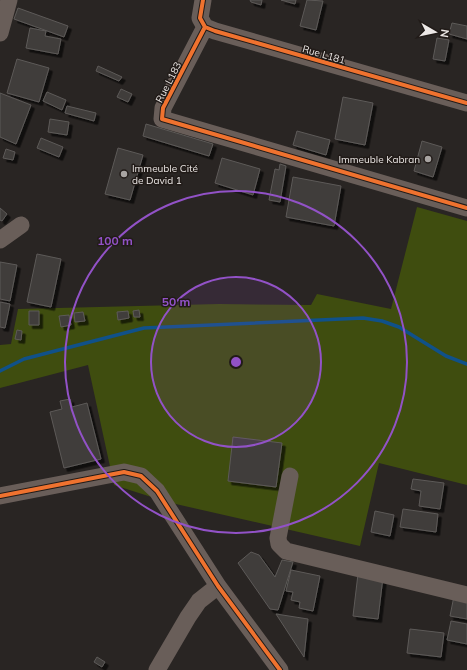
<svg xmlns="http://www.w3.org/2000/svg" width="467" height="670" font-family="Mulish,sans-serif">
	<defs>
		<filter id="shadow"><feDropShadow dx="3.5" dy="3.5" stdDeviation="0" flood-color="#0009"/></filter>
	</defs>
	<rect width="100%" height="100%" fill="#292523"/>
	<path fill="#3f4d0f" d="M417,207L467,221V485L379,463L360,546L167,502L114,485L88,365L0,388V345L11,344L18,309L219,304L311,305L317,294L391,309Z"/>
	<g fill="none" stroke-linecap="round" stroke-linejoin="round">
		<path stroke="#105189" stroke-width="3.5" d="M0,371L24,359L144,328L363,318L382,321L399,327L446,356L467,364"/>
	</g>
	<path fill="#3f3c3a" stroke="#5d5a58" filter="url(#shadow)" d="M250,0H262L261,5L251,2Z
		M281,0H296L295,4Z
		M307,0L323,1L316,30L300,26Z
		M18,8L68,26L64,37L14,19Z
		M452,23L467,26V39L449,34Z
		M30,28L46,31L45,36L61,39L58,54L26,48Z
		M437,38L449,40L445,61L433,59Z
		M17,59L49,68L39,102L7,93Z
		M98,66L122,77L119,81L96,71Z
		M121,89L132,94L128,102L117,97Z
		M47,92L66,100L62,110L43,101Z
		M0,93L31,105L16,144L0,137Z
		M343,97L373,103L365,145L335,139Z
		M67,106L96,113L94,121L65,113Z
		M50,119L69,122L67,135L48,132Z
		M146,124L213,144L209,156L143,136Z
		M297,131L330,140L326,155L293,145Z
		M41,138L63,147L59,157L37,148Z
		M422,141L442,147L433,177L414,171Z
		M118,148L143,155L130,200L105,194Z
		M6,149L15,152L13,160L3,158Z
		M222,158L260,169L253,195L215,183Z
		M280,164L286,166L280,202L269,200L275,169L279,170Z
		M293,177L341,186L334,226L286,217Z
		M0,208L7,214L2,221L0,220Z
		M37,254L61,259L51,307L27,302Z
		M0,262L17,265L10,301L0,299Z
		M0,302L10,304L5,328L0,327Z
		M139,310L140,317H134L133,311Z
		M29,311H39V325H29Z
		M128,311L129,318L118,320L117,312Z
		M83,312L85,321L75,322L74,313Z
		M69,315L71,325L61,327L59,316Z
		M17,330L22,331L21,340L15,339Z
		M70,399L72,407L87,403L101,459L64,468L50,412L62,409L60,401Z
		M233,437L282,443L276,487L228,481Z
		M413,479L444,483L440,509L419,506L421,491L411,489Z
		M403,509L438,514L436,532L400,527Z
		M375,511L394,515L390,536L371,532Z
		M251,552L259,555L275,577L282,560L293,562L278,610L270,609L238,563Z
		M291,570L320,576L313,611L299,608L300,602L291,600L293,592L286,591Z
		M358,574L383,577L378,619L353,616Z
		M454,596L467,599V619L450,616Z
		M276,614L308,619L304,657Z
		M451,621L467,624V644L447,640Z
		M410,629L444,633L441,657L407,653Z
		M97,657L105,662L102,667L94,662Z"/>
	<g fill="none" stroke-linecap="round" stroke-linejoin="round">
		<path stroke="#695e59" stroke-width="17" d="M203,0L200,18L205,27L215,31L467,103
			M205,27L163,108L162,119L467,208
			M0,33L9,0
			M0,240L21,225
			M290,476L278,538L279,544L286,551L467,595
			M0,496L124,472L141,476L157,491L218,586L280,670
			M157,670L188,617L199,601L218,586"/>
		<g stroke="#211b18" stroke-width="6">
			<path id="cycleway" d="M203,0L200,18L205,27L215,31L467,103
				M205,27L163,108L162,119L467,208
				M0,496L124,472L141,476L157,491L218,586L280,670"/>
		</g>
		<use href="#cycleway" stroke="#ef722f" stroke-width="4"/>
	</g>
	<circle cx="236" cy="362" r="85" fill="#9252c7" fill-opacity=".12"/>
	<g fill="none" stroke="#9252c7" stroke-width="2">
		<circle cx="236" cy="362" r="85"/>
		<circle cx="236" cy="362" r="171"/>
	</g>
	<g fill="#a8a4a2" stroke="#211b18" stroke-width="1.5">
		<circle cx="428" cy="159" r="4"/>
		<circle cx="124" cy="174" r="4"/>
	</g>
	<g text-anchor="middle" stroke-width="3" stroke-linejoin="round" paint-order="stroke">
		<g font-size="10" fill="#ece8e6" stroke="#211b18">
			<text transform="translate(324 54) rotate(16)" y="4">Rue L181</text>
			<text transform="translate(168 82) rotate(-63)" y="4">Rue L183</text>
		</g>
		<g font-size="10" fill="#ece8e6" stroke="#211b18" text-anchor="end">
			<text x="420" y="163">Immeuble Kabran</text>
			<text x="132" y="172" text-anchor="start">Immeuble Cité<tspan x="132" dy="12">de David 1</tspan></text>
		</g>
	</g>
	<circle cx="236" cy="362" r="6" fill="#9252c7" stroke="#211b18" stroke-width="2"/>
	<g font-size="12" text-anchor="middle" font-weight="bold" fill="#9252c7" stroke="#211b18" stroke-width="3" stroke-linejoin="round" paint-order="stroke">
		<text x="115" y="245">100 m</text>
		<text x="176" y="306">50 m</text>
	</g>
	<g transform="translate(435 32) rotate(99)" stroke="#211b18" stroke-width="3" paint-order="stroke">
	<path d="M0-3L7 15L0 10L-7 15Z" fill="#ece8e6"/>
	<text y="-6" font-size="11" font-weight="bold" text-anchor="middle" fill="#ece8e6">N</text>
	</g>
</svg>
